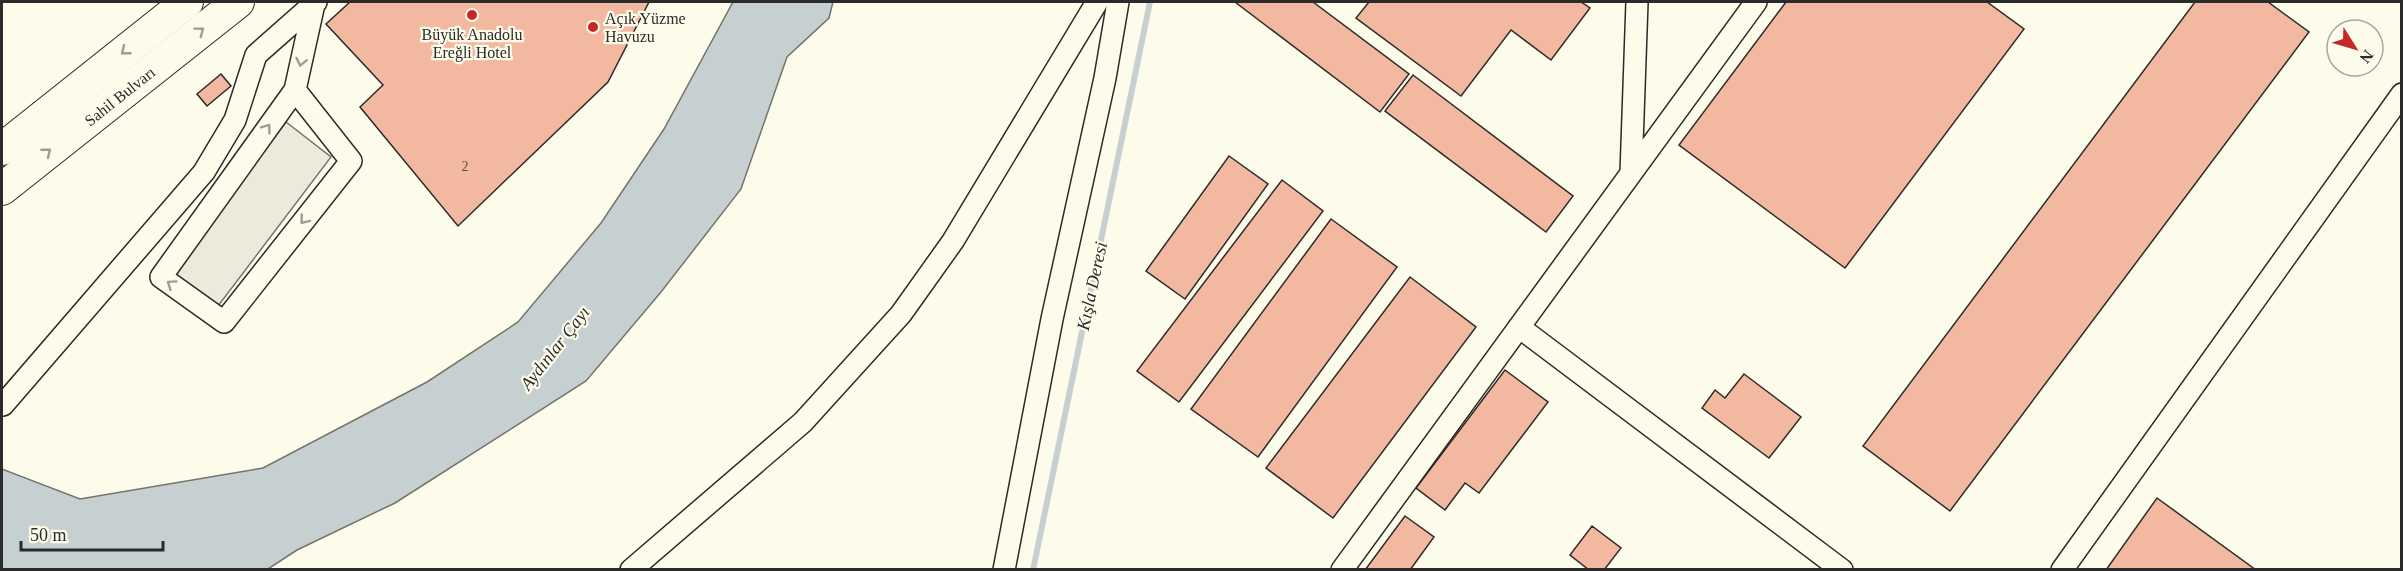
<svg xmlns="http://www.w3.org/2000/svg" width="2403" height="571" font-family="'Times New Roman',serif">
	<rect width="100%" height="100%" fill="#fdfbea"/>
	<path fill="#eceadb" stroke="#74746e" stroke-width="1.5" d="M286,122L331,157L215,310L170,275Z"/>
	<path fill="#c7d0d0" stroke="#74746e" stroke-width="1.5" d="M733,2H833L829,18L787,57L741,189L661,292L586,381L395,503L297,550L268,569H2V469L80,499L263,468L427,382L518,322L601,223L664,129Z"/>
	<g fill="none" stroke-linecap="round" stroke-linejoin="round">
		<path stroke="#c7d0d0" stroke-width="6" d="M1033,570L1150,2"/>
	</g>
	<path fill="#f2b8a0" stroke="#2b2b2b" stroke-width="1.5" d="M350,2H649L608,82L458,226L360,107L383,85L326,24Z
		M1235,2H1313L1409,74L1380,112Z
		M1369,2H1581L1590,8L1551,60L1511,30L1461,96L1356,18Z
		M1786,2H1987L2024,29L1845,268L1679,145Z
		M2195,2H2268L2309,32L1950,511L1863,446Z
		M221,74L231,86L207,106L197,94Z
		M1413,75L1573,196L1546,232L1385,111Z
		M1229,156L1268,184L1185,299L1146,271Z
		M1282,180L1323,211L1179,402L1137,371Z
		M1331,219L1397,267L1258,457L1191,409Z
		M1410,277L1476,327L1333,518L1266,468Z
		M1505,370L1548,402L1479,493L1465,483L1445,510L1416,488Z
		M1744,374L1801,417L1769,458L1702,408L1715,390L1725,398Z
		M2157,498L2256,570H2106Z
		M1405,516L1434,537L1410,570H1365Z
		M1592,526L1621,548L1604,570H1589L1570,555Z"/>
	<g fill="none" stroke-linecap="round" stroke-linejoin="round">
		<g stroke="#2b2b2b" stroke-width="24">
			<path id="minor" d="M295,90L161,277L224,322L351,161L295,90L314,4
				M1631,173L1637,2
				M1519,327L1842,570
				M3,405L204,172L235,120L256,55L316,2
				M631,570L803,422L901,314L953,241L1097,2
				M1004,570L1052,319L1105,78L1118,2
				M1342,570L1756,2
				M2062,570L2402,94"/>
		</g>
		<g stroke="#2b2b2b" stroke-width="34">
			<g id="highway">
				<path d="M2,149L187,2"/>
				<path id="s1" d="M2,189L238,2"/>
			</g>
		</g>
		<use href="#minor" stroke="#fdfbea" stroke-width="21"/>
		<use href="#highway" stroke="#fdfbea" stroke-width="32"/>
	</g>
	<defs><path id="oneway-chevron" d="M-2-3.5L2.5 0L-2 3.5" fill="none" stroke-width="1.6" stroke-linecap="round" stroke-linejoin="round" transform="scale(1.5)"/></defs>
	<g stroke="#9e9d94">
		<use href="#oneway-chevron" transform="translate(200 31) rotate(-37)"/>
		<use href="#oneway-chevron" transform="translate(125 51) rotate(141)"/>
		<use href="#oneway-chevron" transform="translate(301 62) rotate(102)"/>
		<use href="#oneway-chevron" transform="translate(267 128) rotate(-54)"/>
		<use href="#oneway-chevron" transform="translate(47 152) rotate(-39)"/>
		<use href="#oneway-chevron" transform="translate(304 220) rotate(128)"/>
		<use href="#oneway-chevron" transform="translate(171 284) rotate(-145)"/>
	</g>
	<g fill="#c62828" stroke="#fdfbea" stroke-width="2">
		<circle cx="472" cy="15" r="6"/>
		<circle cx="593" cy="27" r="6"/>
	</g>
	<g text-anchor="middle" stroke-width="4.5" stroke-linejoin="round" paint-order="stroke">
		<g font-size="14" fill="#5d4e48">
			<text x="465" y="171">2</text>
		</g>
		<g font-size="16" fill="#2b2b2b" stroke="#fdfbea" text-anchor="start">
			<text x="605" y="24">Açık Yüzme<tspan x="605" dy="18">Havuzu</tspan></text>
			<text x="472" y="40" text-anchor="middle">Büyük Anadolu<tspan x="472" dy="18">Ereğli Hotel</tspan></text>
		</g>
		<g font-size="16" fill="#2b2b2b" stroke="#fdfbea">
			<text dy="6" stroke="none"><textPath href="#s1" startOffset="150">Sahil Bulvarı</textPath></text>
		</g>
		<g font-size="18" font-style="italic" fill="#2b2b2b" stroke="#fdfbea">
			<text transform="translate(1092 286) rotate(-78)" y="6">Kışla Deresi</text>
			<text transform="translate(555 348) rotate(-52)" y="6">Aydınlar Çayı</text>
		</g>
	</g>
	<rect width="2403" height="571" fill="none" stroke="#2b2b2b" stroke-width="6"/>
	<g transform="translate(2355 48) rotate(127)"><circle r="28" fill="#fdfbea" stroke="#a9a89e" stroke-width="1.5"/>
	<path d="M0-4.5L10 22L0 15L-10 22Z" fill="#c62828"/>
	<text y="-9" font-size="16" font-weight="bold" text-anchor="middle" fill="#2b2b2b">N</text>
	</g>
	<path d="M21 541v9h142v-9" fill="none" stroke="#2b2b2b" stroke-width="3"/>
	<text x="30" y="541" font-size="18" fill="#2b2b2b" stroke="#fdfbea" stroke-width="4.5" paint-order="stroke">50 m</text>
</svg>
